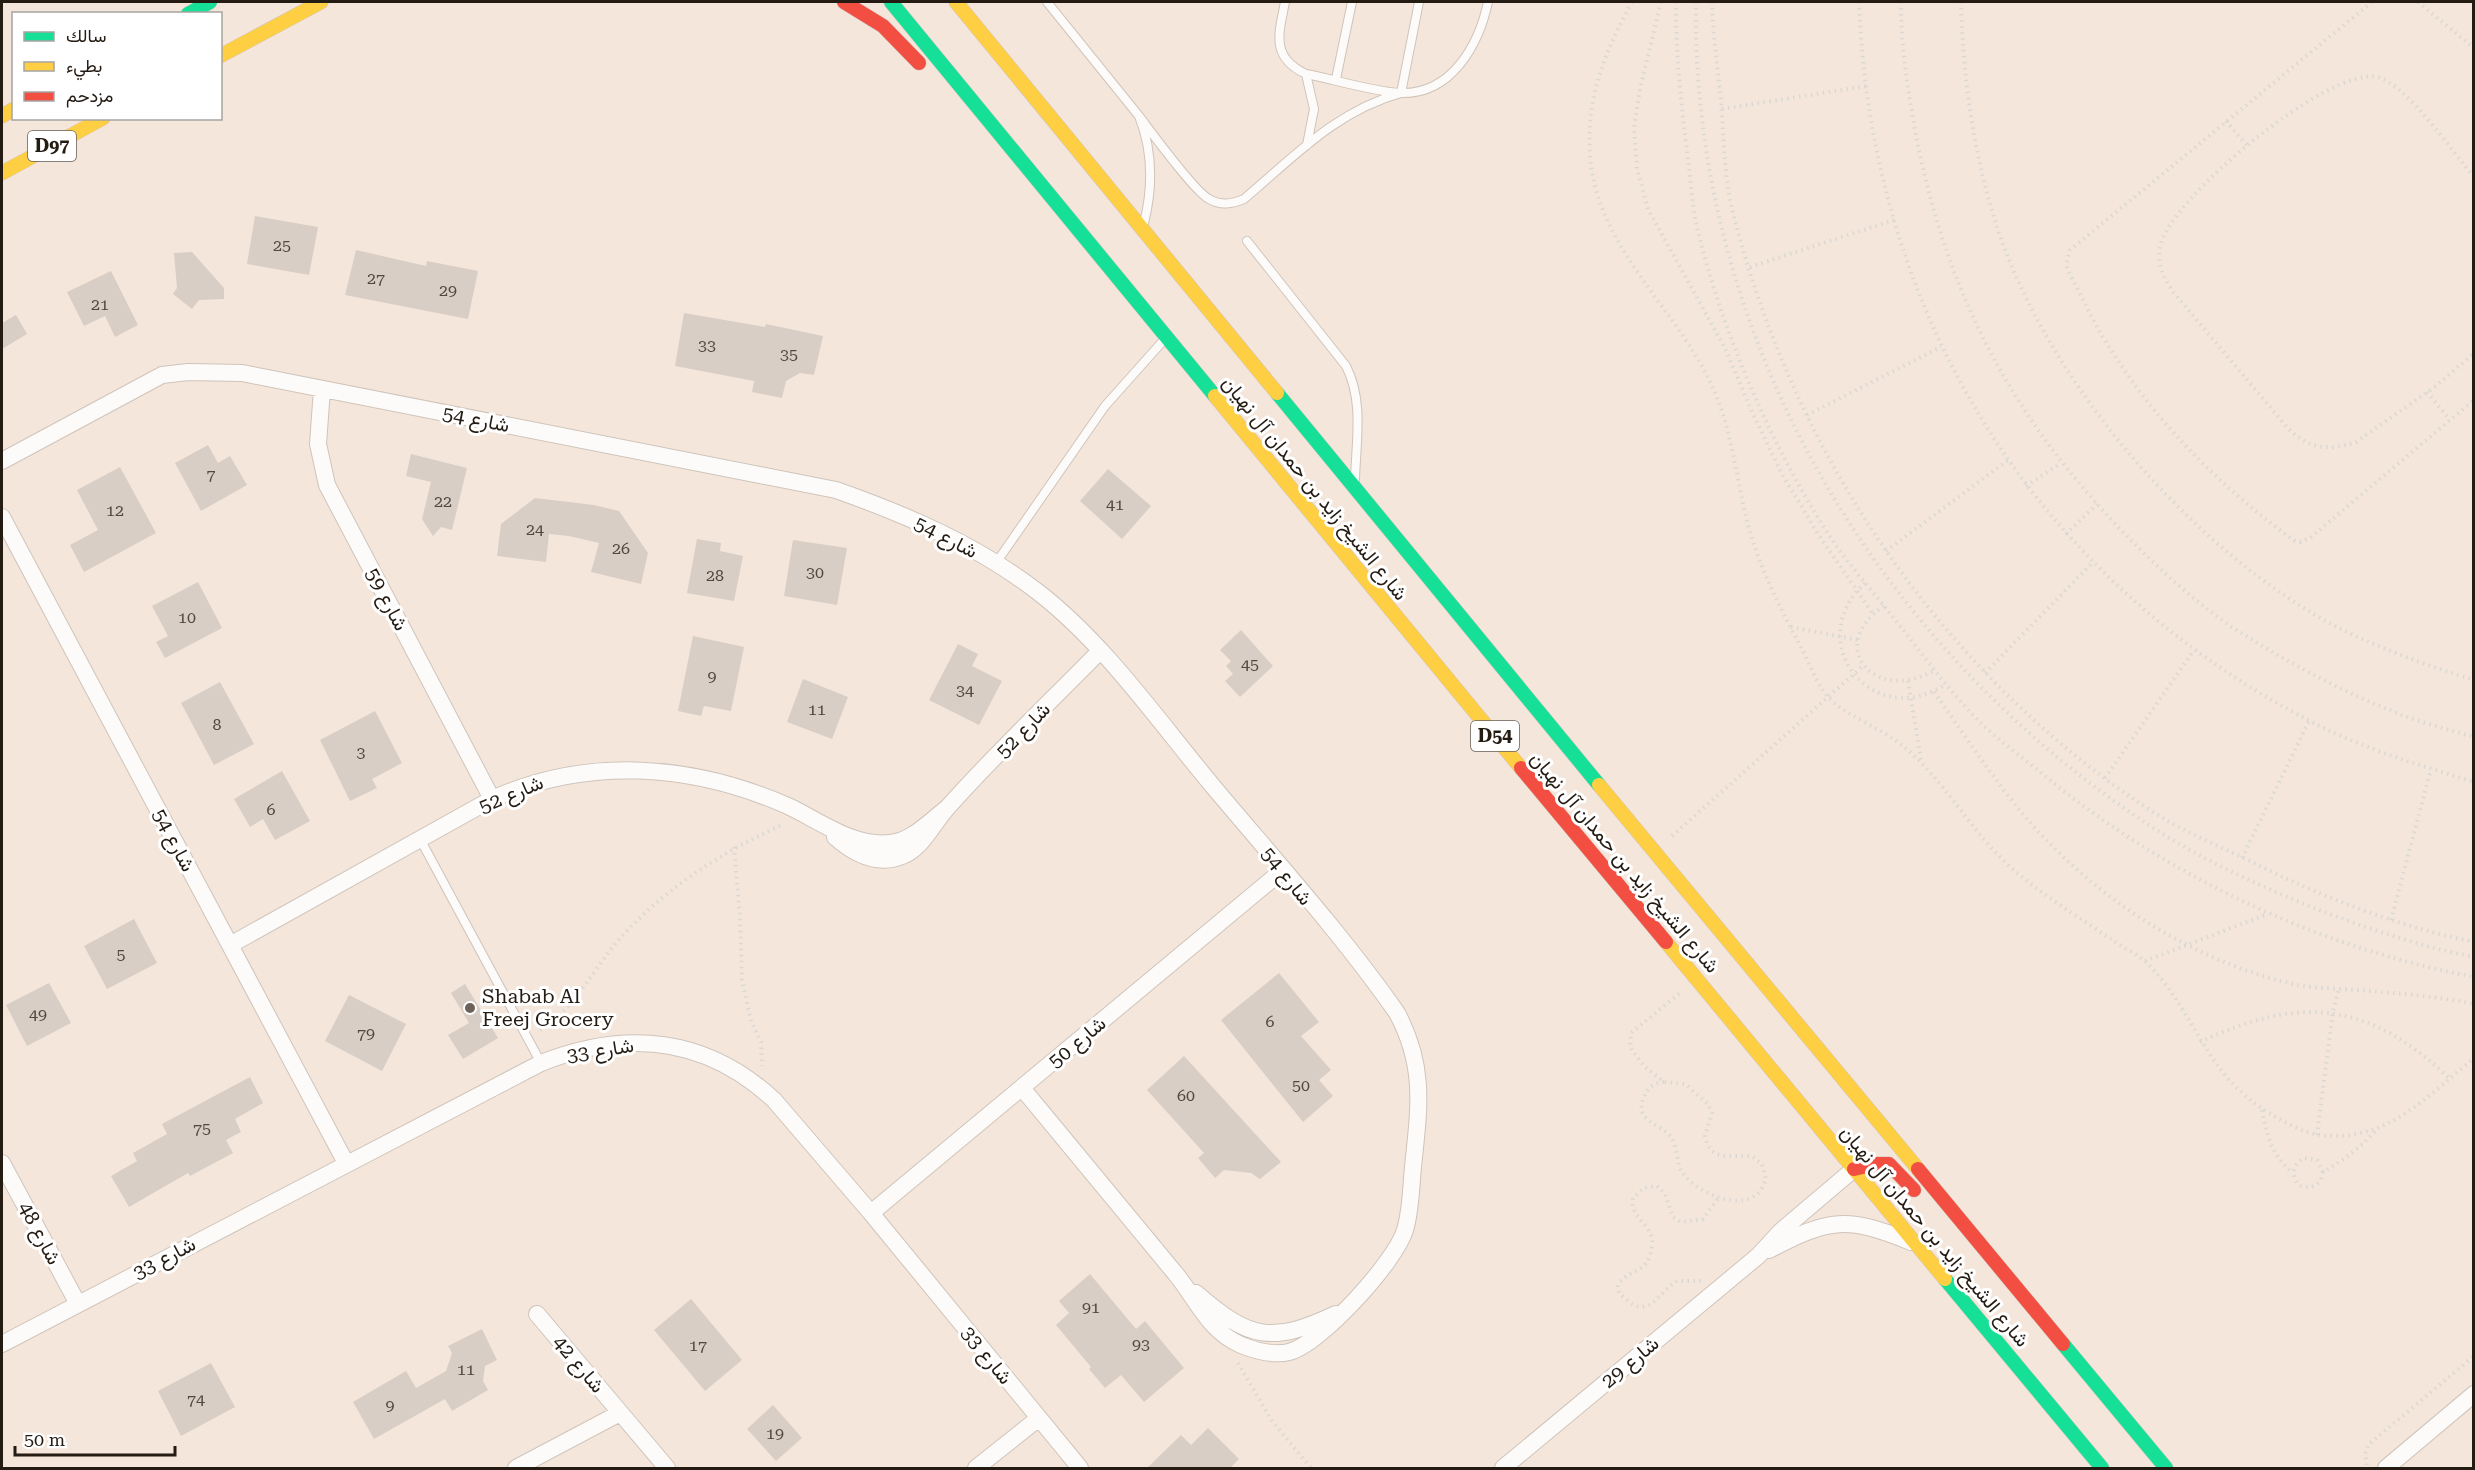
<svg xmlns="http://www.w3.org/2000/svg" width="2475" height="1470" font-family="'Roboto Serif',Vazirmatn,serif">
	<rect width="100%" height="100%" fill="#f4e6da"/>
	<path fill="#d9cec5" d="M255,216L318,227L309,275L247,264Z
		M356,250L426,266L427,261L478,271L468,319L345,295Z
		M192,252L224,288V299L199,300L192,309L173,294L177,288L174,253Z
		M111,271L138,325L115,337L105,316L84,326L67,292Z
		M684,313L765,327L766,324L823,336L814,375L800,373L786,381L782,398L752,392L754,381L675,366Z
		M16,315L27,334L2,349V323Z
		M208,445L218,463L230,456L247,485L201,511L175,463Z
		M411,454L467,468L452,530L441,527L433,536L422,519L431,482L406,476Z
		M120,467L156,533L84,572L70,545L98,530L77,490Z
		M1108,469L1151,506L1122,539L1080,501Z
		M535,498L594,505L619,511L648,553L641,584L591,572L599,543L569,536L549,534L546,562L497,556L501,524Z
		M697,539L721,543L720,551L743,556L734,601L687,593Z
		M793,540L847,548L837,605L784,596Z
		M198,582L222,628L165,658L156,642L168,636L152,606Z
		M1241,630L1273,666L1240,697L1225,681L1233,674L1226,666L1231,661L1220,650Z
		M693,636L744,647L731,711L704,706L701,716L678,711Z
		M958,644L978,654L972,666L1002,681L979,725L929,700Z
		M803,679L848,697L832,739L787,722Z
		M220,682L254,744L214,765L181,703Z
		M375,711L402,763L372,779L377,788L350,801L320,740Z
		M282,771L310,821L275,840L263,819L250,827L234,799Z
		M134,919L157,963L107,989L84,946Z
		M1279,973L1319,1022L1301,1036L1331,1070L1319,1080L1333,1096L1303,1122L1221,1020Z
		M49,983L71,1023L27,1046L6,1005Z
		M465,984L498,1038L463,1059L448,1035L469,1023L451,993Z
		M349,995L406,1024L382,1071L325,1041Z
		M1184,1056L1281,1162L1260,1179L1251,1173L1224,1170L1215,1178L1198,1158L1204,1153L1147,1090Z
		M250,1077L263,1103L235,1119L241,1132L226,1140L233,1153L190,1176L188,1173L129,1207L111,1176L137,1161L133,1153L167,1134L162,1124Z
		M1090,1274L1136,1329L1145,1321L1184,1368L1144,1402L1121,1375L1105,1388L1089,1369L1091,1367L1056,1325L1069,1313L1059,1301Z
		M691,1299L742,1360L705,1391L654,1330Z
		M482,1329L497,1360L485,1366L483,1381L488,1390L452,1411L445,1399L374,1439L353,1402L406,1371L416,1388L446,1371L452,1353L448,1346Z
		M211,1363L235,1407L181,1436L158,1391Z
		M773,1405L802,1438L776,1461L747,1429Z
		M1208,1428L1239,1459L1230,1468H1147L1181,1435L1191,1445Z"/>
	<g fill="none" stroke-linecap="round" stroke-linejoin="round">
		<g stroke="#cfc4bb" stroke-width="10">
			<path id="lane" d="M1047,2L1139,116C1153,151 1153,187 1144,223
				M1285,2C1279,33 1270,57 1306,74C1332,79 1375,92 1400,93C1452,95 1479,44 1488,2
				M1306,74L1314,109L1307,145
				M1336,79L1352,2
				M1139,116C1152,133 1194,191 1209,199C1221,206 1232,204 1244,199C1295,156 1336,111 1401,93L1419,2
				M1247,241L1346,366C1364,401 1356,441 1355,480
				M996,563L1105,406L1163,341
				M420,839L541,1063"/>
		</g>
		<g stroke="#cfc4bb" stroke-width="18">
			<path id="street" d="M322,389L318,444L327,485L492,799
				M2,461L162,375L188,372L242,373L836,490C907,515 977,545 1038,592C1105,644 1157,719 1211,784C1272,857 1342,934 1397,1013C1426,1067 1419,1108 1413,1167C1411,1187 1411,1210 1405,1230C1396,1261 1321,1344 1289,1352C1273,1356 1256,1351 1241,1345C1208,1331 1196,1298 1175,1273C1124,1211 1073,1149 1022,1088
				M2,517L346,1163
				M835,837C853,853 877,866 902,856C923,848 933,823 948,807C996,753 1049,703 1099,652
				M230,945L492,799C589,756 692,764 788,806C820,821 853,847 890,843C912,841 930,821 947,808
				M2,1163L78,1304
				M871,1213L1283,870
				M1769,1250C1830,1218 1847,1216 1911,1242
				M1196,1293C1250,1340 1272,1344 1336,1314
				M537,1314L667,1468
				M2,1344L541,1063C626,1029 706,1037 774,1100L871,1213L1080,1468
				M516,1468L620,1413
				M976,1468L1039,1418
				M1503,1468L1758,1256L1781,1231L1854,1169
				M2386,1468L2474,1394"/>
		</g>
		<g stroke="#cfc4bb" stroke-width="15">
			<path id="fast" d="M891,2L1215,396
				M188,14L210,2
				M1277,393L1599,785
				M1945,1279L2102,1468
				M2063,1344L2166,1468"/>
		</g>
		<g stroke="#cfc4bb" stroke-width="15">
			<path id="slow" d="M956,2L1277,393
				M220,56L321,2
				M2,116L14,109
				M2,173L103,118
				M1215,396L1521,768
				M1599,785L1918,1169
				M1666,942L1945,1279"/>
		</g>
		<g stroke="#cfc4bb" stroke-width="15">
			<path id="jam" d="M844,2L883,26L919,63
				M1521,768L1666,942
				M1854,1169L1876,1164H1889L1914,1190
				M1918,1169L2063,1344"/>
		</g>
		<path stroke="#dbd8d4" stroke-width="4" stroke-dasharray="1.5 4.5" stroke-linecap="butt" d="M1632,2C1605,51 1586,97 1590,155C1596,247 1677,308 1713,388C1732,430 1736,477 1747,521C1759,566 1779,607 1801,647C1809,662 1817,685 1828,697C1843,714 1883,729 1903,746C1943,779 1967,825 2004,861C2035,891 2079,917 2115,942C2126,949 2139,955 2148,964C2198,1016 2203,1072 2269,1113C2284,1122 2303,1133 2321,1135C2386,1143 2428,1096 2474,1058
			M1661,2L1640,89L1634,127L1637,169L1648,209L1725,348L1752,412L1782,474L1818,534L1873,614
			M1676,2C1676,55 1681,106 1688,159C1691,181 1692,205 1697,227C1721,330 1774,453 1833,541C1849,565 1870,588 1888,611C1918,648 1946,688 1980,722C1996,738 2015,752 2033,766C2158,872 2312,946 2474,977
			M1696,2C1691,335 1876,647 2152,827C2202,860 2258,885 2314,908C2366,928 2418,946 2474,957
			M1712,2C1713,39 1719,76 1722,113C1724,148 1725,183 1734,217C1795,455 1941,672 2147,808C2178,829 2212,843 2246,859C2319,896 2393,925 2474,942
			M1859,2C1871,312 2031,575 2308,720C2360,748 2417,764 2474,782
			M1901,2C1901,50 1909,99 1918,146C1951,302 2013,417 2122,531C2156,566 2192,600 2232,627C2282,659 2336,689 2392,711C2418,722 2447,729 2474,737
			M1961,2C1963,74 1972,144 1993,214C2040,374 2192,553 2341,629C2384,650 2428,666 2474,680
			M2372,2L2070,250L2066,265C2072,280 2081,295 2088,310C2136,402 2211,481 2295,541L2301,542L2311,537L2474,400
			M2418,2L2474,48
			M1722,109L1867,86
			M2226,121L2247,146
			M2474,177C2453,153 2406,83 2377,77C2329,66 2168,200 2160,247C2157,265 2164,279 2174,293L2286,426C2306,448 2328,452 2356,442L2436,386L2474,353
			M1750,267L1894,220
			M2427,392L2450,420
			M1807,415L1941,347
			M2026,486L2061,463
			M2066,534L2097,504
			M1886,551L2008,460
			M1865,583C1801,641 1872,733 1946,684
			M1884,606C1825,645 1873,705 1935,670
			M1791,627L1858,640
			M1985,673L2094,561
			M1908,681L1921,760
			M1934,692C1966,737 1997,785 2034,827C2103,903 2194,961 2293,984C2313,989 2336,988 2357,990C2396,993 2435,996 2474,1004
			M2105,778L2194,650
			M1672,836L1864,665
			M734,847L740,917L742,980L751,1021L761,1042L762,1066
			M2242,858L2309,721
			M2391,920L2431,769
			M2145,961L2268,914
			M540,1030C573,1010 591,973 615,944C661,891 719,853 782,825
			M2200,1042C2300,995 2368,1001 2449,1078
			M1664,1082C1647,1084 1643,1095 1641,1110C1647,1125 1662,1125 1671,1137C1678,1147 1676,1162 1682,1172C1694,1191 1737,1211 1757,1194C1761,1191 1764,1184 1766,1179L1762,1164L1752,1156C1732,1154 1711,1164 1705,1136L1712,1113L1707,1103L1685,1084L1664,1082L1644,1066L1630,1047L1631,1033L1680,993
			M2262,1110C2267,1136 2272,1156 2293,1173
			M2317,1135L2333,1011L2339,989
			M2323,1172L2317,1160L2304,1158C2292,1165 2291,1175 2299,1185C2312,1190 2321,1185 2323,1172C2344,1160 2360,1148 2376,1130
			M1701,1281H1677C1660,1291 1648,1320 1627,1300C1621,1295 1617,1293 1618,1284C1632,1266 1649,1276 1652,1244C1654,1224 1629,1219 1633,1198L1644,1188L1657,1186L1665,1194L1673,1217L1681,1222L1703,1219L1719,1197
			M1238,1363L1272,1421L1311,1468
			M2367,1465L2365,1454L2368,1445L2474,1356"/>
		<use href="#lane" stroke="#fdfbf9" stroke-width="8"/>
		<use href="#street" stroke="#fdfbf9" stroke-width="16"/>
		<use href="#fast" stroke="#16e098" stroke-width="14"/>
		<use href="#slow" stroke="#ffcf43" stroke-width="14"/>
		<use href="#jam" stroke="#f24e42" stroke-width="14"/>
	</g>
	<circle fill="#6d6259" stroke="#fff" stroke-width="2" cx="470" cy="1008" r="6"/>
	<g text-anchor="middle" stroke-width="6" stroke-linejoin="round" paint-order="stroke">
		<g font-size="16" fill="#514840">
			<text x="282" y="251">25</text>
			<text x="376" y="284">27</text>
			<text x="448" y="296">29</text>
			<text x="100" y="310">21</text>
			<text x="707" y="351">33</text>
			<text x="789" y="360">35</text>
			<text x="211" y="480">7</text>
			<text x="443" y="507">22</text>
			<text x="1115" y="510">41</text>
			<text x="115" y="516">12</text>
			<text x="535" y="535">24</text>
			<text x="621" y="554">26</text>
			<text x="815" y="578">30</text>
			<text x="715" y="581">28</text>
			<text x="187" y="623">10</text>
			<text x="1250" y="670">45</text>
			<text x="712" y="682">9</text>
			<text x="965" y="696">34</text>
			<text x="817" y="715">11</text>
			<text x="217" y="730">8</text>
			<text x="361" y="758">3</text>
			<text x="271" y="815">6</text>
			<text x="121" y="960">5</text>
			<text x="38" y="1020">49</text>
			<text x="1270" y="1027">6</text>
			<text x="366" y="1039">79</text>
			<text x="1301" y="1091">50</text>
			<text x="1186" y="1101">60</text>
			<text x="202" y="1134">75</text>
			<text x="1091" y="1313">91</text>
			<text x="1141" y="1350">93</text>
			<text x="698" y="1351">17</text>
			<text x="466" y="1375">11</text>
			<text x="196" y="1405">74</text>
			<text x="390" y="1411">9</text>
			<text x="775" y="1439">19</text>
		</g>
		<g fill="#fff" stroke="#665f5a" stroke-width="1.5">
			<rect x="28" y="131" width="48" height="30" rx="4.5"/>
			<rect x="1471" y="721" width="48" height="30" rx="4.5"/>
		</g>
		<g font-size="18" font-weight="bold" fill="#241b13">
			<text x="52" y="152">D97</text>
			<text x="1495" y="742">D54</text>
		</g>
		<g font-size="20" fill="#241b13" stroke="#fff">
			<text transform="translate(476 419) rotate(11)" y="7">شارع 54</text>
			<text transform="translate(1315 488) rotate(51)" y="7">شارع الشيخ زايد بن حمدان آل نهيان</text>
			<text transform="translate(946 537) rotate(27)" y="7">شارع 54</text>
			<text transform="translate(387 599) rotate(62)" y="7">شارع 59</text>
			<text transform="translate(1023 730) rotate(-46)" y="7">شارع 52</text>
			<text transform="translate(511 794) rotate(-23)" y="7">شارع 52</text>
			<text transform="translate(174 840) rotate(62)" y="7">شارع 54</text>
			<text transform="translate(1625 862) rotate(50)" y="7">شارع الشيخ زايد بن حمدان آل نهيان</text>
			<text transform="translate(1287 876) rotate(51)" y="7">شارع 54</text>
			<text transform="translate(1077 1042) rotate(-40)" y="7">شارع 50</text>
			<text transform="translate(600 1050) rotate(-9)" y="7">شارع 33</text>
			<text transform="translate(40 1233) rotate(62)" y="7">شارع 48</text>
			<text transform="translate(1935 1236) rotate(50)" y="7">شارع الشيخ زايد بن حمدان آل نهيان</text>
			<text transform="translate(164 1258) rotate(-28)" y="7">شارع 33</text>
			<text transform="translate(987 1355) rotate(51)" y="7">شارع 33</text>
			<text transform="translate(1630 1362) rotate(-40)" y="7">شارع 29</text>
			<text transform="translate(579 1364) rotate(50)" y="7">شارع 42</text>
		</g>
		<g font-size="20" fill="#241b13" stroke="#fff" text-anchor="start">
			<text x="482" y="1003">Shabab Al<tspan x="482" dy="23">Freej Grocery</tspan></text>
		</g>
	</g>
	<rect width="2475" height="1470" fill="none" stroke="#241b13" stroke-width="6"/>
	<rect x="12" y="12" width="210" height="108" fill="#ffffff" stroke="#a7a4a1" stroke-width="1.5"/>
	<rect x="24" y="32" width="30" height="9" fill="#16e098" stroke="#a7a4a1" stroke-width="1.5"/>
	<text x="66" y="42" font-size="18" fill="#241b13">سالك</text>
	<rect x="24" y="62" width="30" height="9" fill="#ffcf43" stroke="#a7a4a1" stroke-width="1.5"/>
	<text x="66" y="72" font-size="18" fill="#241b13">بطيء</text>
	<rect x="24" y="92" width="30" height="9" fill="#f24e42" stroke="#a7a4a1" stroke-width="1.5"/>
	<text x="66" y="102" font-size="18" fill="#241b13">مزدحم</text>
	<path d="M15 1446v9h160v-9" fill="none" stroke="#241b13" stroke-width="3"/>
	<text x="24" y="1446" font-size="18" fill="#241b13" stroke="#ffffff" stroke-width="4.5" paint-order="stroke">50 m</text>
</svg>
